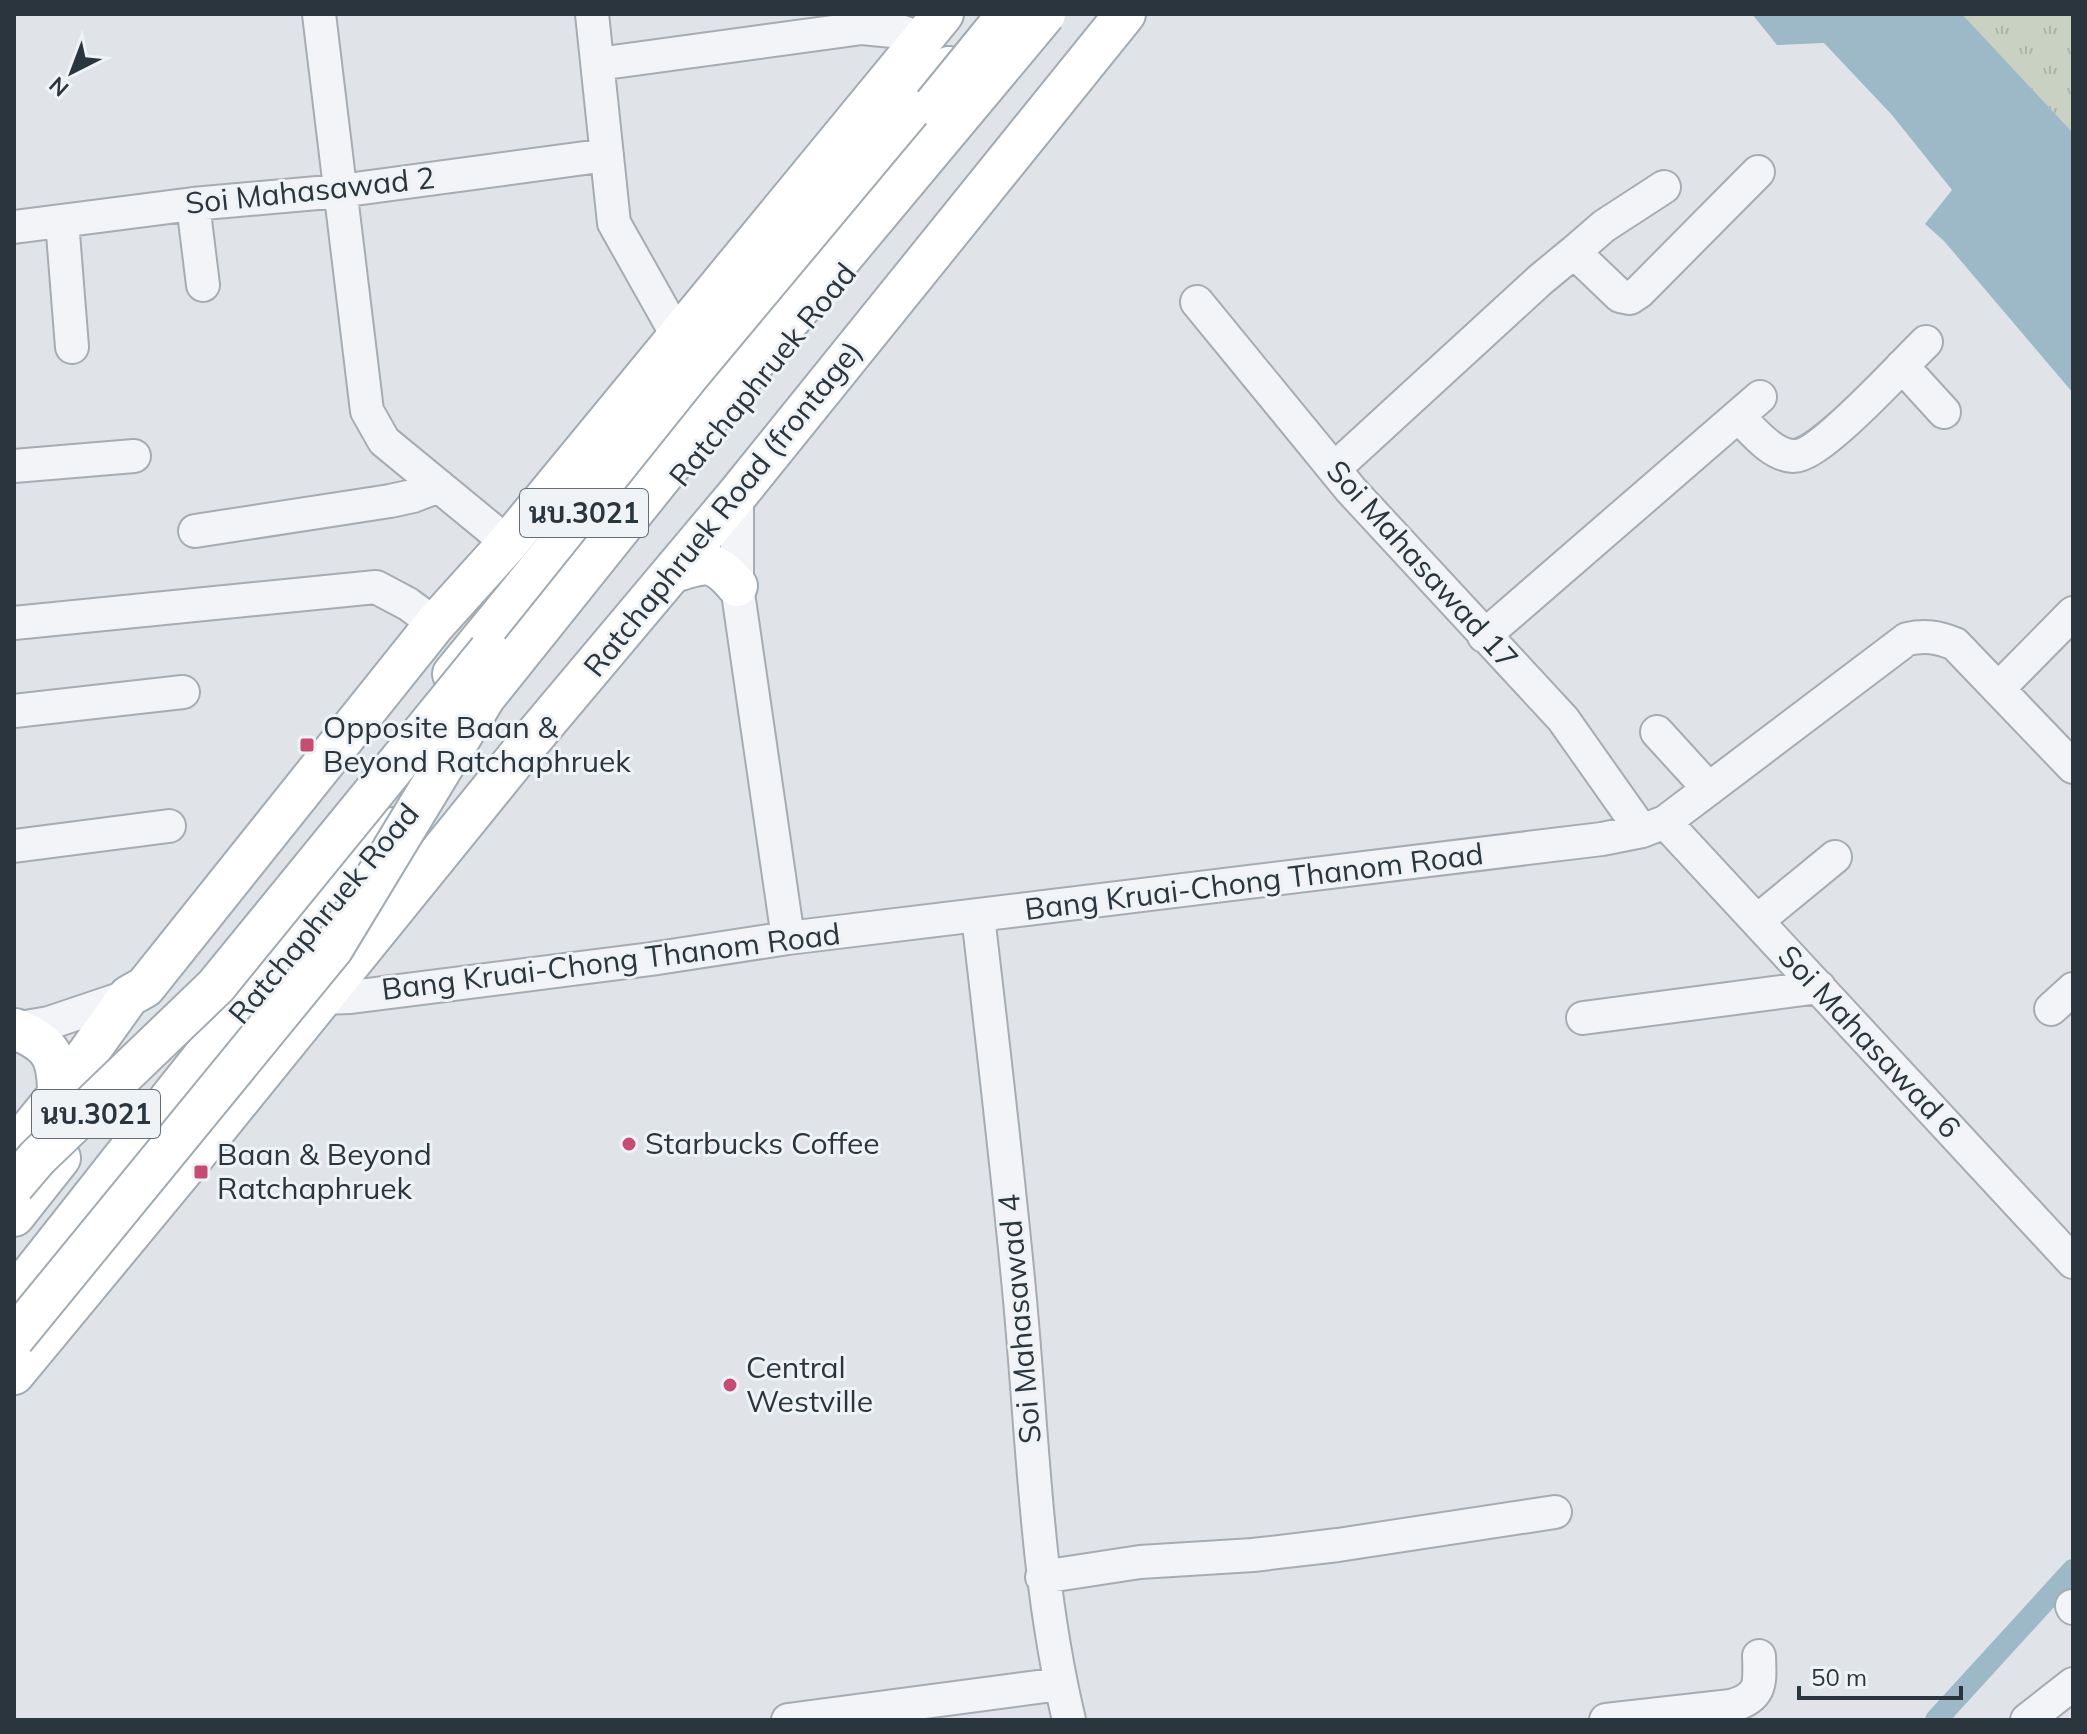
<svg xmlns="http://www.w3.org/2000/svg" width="2087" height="1734" font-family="Mulish,Sarabun,sans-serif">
	<defs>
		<pattern id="grass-tufts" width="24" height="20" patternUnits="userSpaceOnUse" patternTransform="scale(2)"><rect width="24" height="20" fill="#c8d1c2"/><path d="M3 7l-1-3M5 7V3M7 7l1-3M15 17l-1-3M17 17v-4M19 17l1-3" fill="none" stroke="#acb4a8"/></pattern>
	</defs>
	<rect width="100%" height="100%" fill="#e0e4e8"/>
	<path fill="url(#grass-tufts)" d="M1962,14H2073V133Z"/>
	<path fill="#9db8c6" d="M1752,14H1962L2073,133V393L1944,241L1925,224L1952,190L1892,115L1824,43L1777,45Z"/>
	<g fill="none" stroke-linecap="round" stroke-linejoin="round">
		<path stroke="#9db8c6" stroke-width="22" d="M1936,1720L2073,1570"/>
		<g stroke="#a6acb2" stroke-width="36">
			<path id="minor" d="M319,14L367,411L384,441L508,543
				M592,14L614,223L677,335
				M598,64L862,28L903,32L923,39
				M193,204L203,285
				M62,221L72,347
				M14,227L193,204L340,191L607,155
				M1574,252L1604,226L1664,187
				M1197,302L1351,490L1563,719L1642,831
				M1902,366L1944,412
				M1739,417C1753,431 1772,455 1793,456C1819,458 1904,363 1926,342
				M14,466L134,456
				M1334,469L1540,280L1574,252L1620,296L1630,298L1639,292L1758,172
				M737,495V586L788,938
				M195,531L390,501L413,496L439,486
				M14,623L376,587L408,604L435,624
				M1484,636L1760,397
				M1998,689L2073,613
				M14,711L183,692
				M1657,732L1709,789
				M1665,822L2073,1262
				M14,846L169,826
				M978,916C993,1044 1008,1172 1020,1300C1033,1441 1036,1582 1069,1720
				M1757,921L1835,857
				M322,998L351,997L651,959L788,938L1602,839L1642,831L1665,822L1907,639C1925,635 1938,637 1955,644L2073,767
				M2051,1009L2073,989
				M1583,1018L1819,987
				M14,1029L49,1023L129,996
				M1042,1577L1140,1562L1253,1555L1338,1545L1555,1512
				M2072,1606L2073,1608
				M788,1720L1060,1684
				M1606,1720L1731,1706C1762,1697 1760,1684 1759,1656
				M2027,1720L2073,1684"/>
		</g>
		<g stroke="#a0abb3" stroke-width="44">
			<path id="major" d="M674,572C706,561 714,559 737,586
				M453,674L949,67
				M15,1029C52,1044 58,1057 58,1095
				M14,1149L58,1095L129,996L145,987L435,624L508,543L943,14
				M14,1216L60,1158
				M14,1296C139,1139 261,978 394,828
				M14,1374L186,1166L527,745L737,495L1125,14"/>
		</g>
		<use href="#minor" stroke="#f2f4f7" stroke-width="32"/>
		<use href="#major" stroke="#fff" stroke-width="40"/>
		<g stroke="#a0abb3" stroke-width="44" stroke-linecap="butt">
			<path id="major-bridge" d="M934,105L1008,14
				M14,1185L37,1158L216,986L489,651
				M14,1338L333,948L485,697L722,401L1045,14"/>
		</g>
		<use href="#major-bridge" stroke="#fff" stroke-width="40"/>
	</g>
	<g fill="#c54c73" stroke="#eff3f6" stroke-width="3">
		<rect x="299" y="737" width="16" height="16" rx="4"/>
		<circle cx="629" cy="1144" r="8"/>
		<rect x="193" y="1164" width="16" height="16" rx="4"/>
		<circle cx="730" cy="1385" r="8"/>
	</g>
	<g text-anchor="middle" stroke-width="6" stroke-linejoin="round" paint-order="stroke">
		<g fill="#eff3f6" stroke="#656e75" stroke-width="2">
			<rect x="520" y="489" width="128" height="48" rx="6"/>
			<rect x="32" y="1090" width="128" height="48" rx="6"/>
		</g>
		<g font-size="28" font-weight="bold" fill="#2a353e">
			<text x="584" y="523">นบ.3021</text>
			<text x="96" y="1124">นบ.3021</text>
		</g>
		<g font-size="30" fill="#2a353e" stroke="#eff3f6">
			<text transform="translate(310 191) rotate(-6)" y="10">Soi Mahasawad 2</text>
			<text transform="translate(763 375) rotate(-51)" y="10">Ratchaphruek Road</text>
			<text transform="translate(723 509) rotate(-51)" y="10">Ratchaphruek Road (frontage)</text>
			<text transform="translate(1422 565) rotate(48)" y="10">Soi Mahasawad 17</text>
			<text transform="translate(1254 882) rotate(-7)" y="10">Bang Kruai-Chong Thanom Road</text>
			<text transform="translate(324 914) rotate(-50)" y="10">Ratchaphruek Road</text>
			<text transform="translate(611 962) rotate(-7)" y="10">Bang Kruai-Chong Thanom Road</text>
			<text transform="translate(1869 1042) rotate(47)" y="10">Soi Mahasawad 6</text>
			<text transform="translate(1020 1319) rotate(-95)" y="10">Soi Mahasawad 4</text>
		</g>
		<g font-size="30" fill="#2a353e" stroke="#eff3f6" text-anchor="start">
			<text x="323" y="738">Opposite Baan &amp;<tspan x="323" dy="34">Beyond Ratchaphruek</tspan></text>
			<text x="645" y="1154">Starbucks Coffee</text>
			<text x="217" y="1165">Baan &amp; Beyond<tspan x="217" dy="34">Ratchaphruek</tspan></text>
			<text x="746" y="1378">Central<tspan x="746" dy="34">Westville</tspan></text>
		</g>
	</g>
	<rect width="2087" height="1734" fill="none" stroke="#2a353e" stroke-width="32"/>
	<g transform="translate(72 72) rotate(222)" stroke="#eff3f6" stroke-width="6" paint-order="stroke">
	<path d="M0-6L14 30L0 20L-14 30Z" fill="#2a353e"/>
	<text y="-12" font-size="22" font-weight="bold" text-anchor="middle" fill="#2a353e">N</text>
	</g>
	<path d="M1799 1686v12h162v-12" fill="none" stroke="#2a353e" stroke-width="4"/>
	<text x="1811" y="1686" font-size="24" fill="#2a353e" stroke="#eff3f6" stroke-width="6" paint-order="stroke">50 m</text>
</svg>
